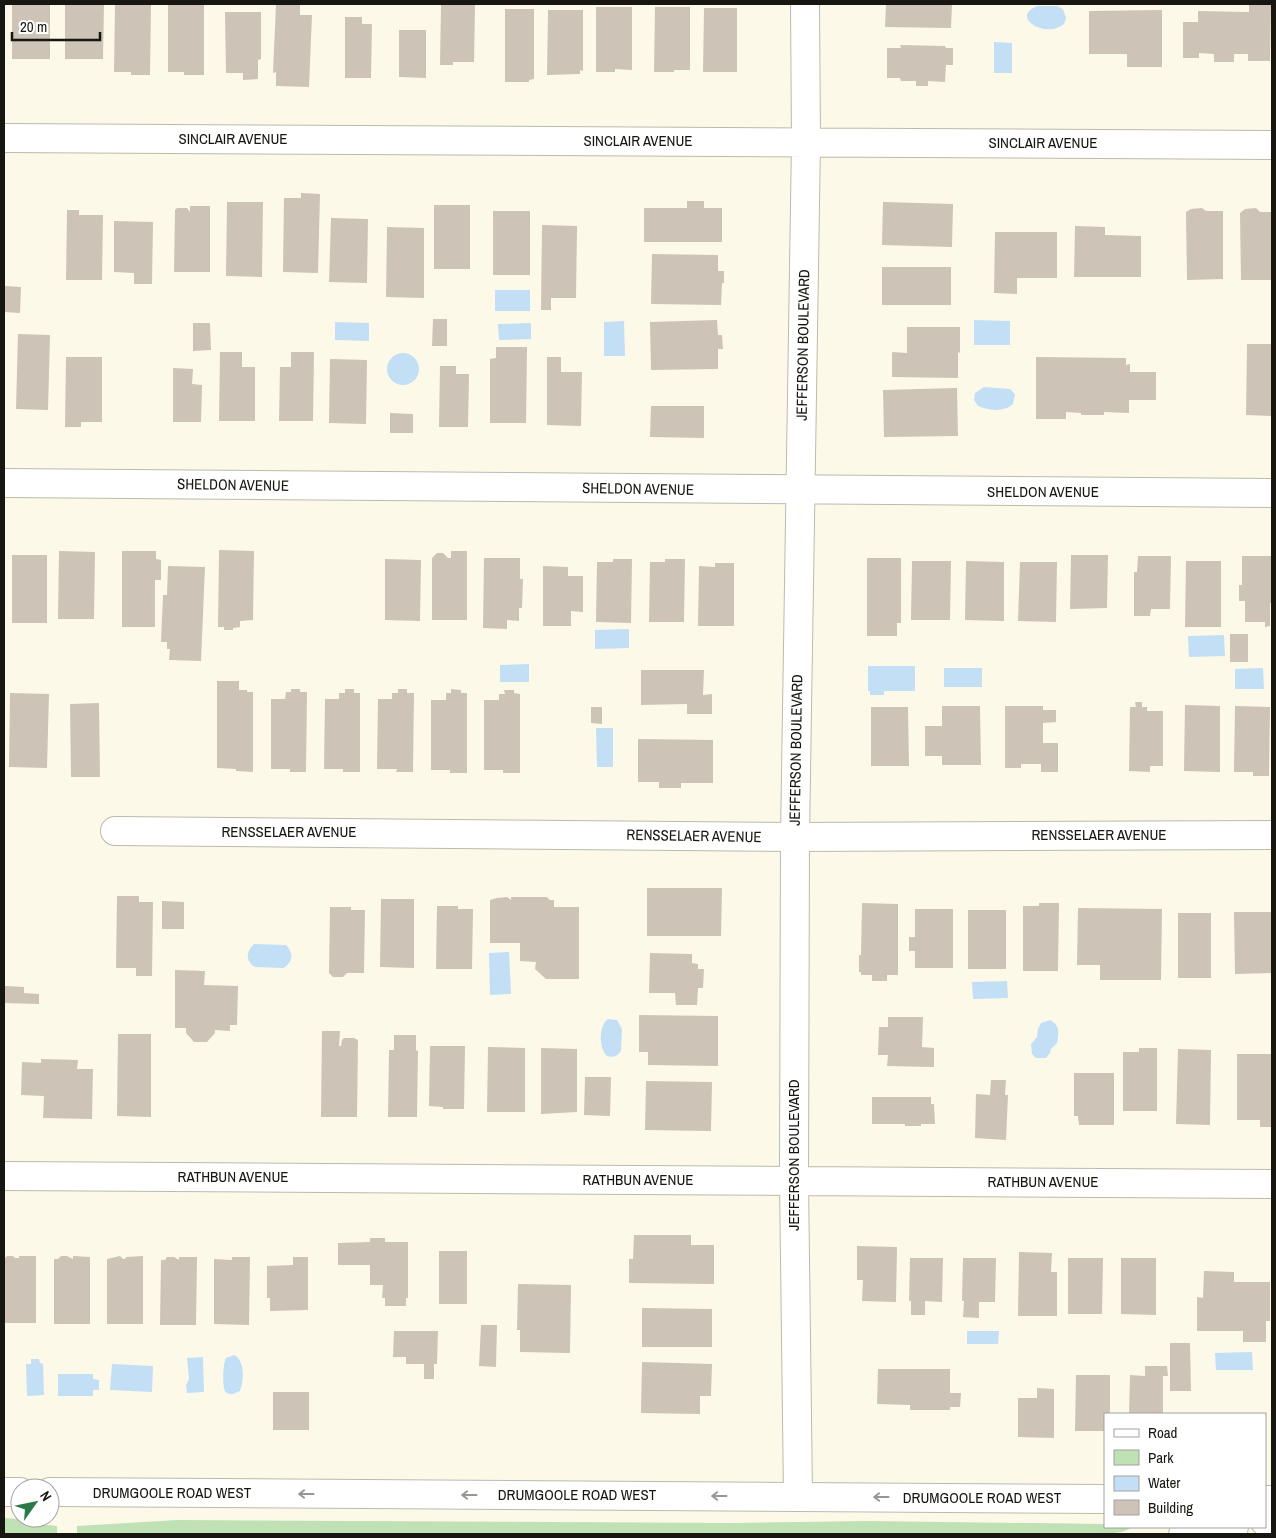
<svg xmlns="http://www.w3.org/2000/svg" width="1276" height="1538" font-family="'Archivo Narrow',sans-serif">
	<rect width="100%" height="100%" fill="#fdf9e9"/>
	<path fill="#bfe1b4" d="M4,1518L17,1519L31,1523L57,1526V1534H4Z
		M177,1520L732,1523L868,1521L1105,1524V1527H1134L1122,1532L1105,1534H77V1526Z"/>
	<path fill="#c2dff5" d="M1037,6H1057L1063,9L1066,18L1064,24C1047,39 1009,18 1037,6Z
		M994,42L1012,43V73H994Z
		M495,290H530V311H495Z
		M974,320L1010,321V345H974Z
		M624,321L625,356H604V322Z
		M335,322L369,323V341L335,340Z
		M531,323V339L499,340L498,324Z
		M387 369a16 16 0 1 1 32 0a16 16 0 1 1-32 0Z
		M984,387L1010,389L1015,394L1013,404C1005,412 988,411 978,406L974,400L975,393Z
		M629,629V648L595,649V630Z
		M1224,635L1225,656L1189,657L1188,636Z
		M529,664V682H500V665Z
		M868,666H915V691H884V695H870V691H868Z
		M944,668H982V687H944Z
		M1263,668L1264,689H1235V669Z
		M596,728H613V767H597Z
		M254,944L286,945C294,953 293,963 283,968L255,967C245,961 246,951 254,944Z
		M509,952L511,994L490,995L489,953Z
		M1007,981L1008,998L973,999L972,982Z
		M608,1019L617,1020L622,1029L621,1050C619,1056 613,1058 607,1056C599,1049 598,1026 608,1019Z
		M1050,1020C1060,1025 1059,1033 1057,1043L1051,1049L1050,1053L1046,1058H1036L1032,1054L1031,1044L1037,1037L1038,1029L1041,1023Z
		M967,1331H999L998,1344H967Z
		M1252,1352L1253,1370H1216L1215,1353Z
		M234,1355C245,1360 244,1380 240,1391L233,1394C229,1394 227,1394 225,1391C222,1385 223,1363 226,1358Z
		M203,1357L204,1392L187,1393L186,1385L189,1379L187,1358Z
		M31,1359H39L40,1363L43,1364L44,1395L27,1396L26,1364H31Z
		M112,1364L153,1366L152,1392L110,1390Z
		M58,1374H93V1379L99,1380V1390H93V1396H58Z"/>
	<path fill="#cdc3b6" d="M12,4H50V59H12Z
		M65,4H104L103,59H65Z
		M115,4L151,5L150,75H131V72H114Z
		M168,4L204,5V75H184V72H168Z
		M276,4H300V15H312L309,87L276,86V72L273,73Z
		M441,4H475L474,62H453V65H440Z
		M886,4H952L951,28L885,27Z
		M1249,5H1271L1270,61H1248V54H1234V62H1214V54L1199,53V58H1183V22H1198V11L1249,12Z
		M596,7H632V70L615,69V72H596Z
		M655,7H690V70H674V72H654Z
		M704,8H737V72H703Z
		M505,9H534V79L529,80V82H505Z
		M548,10H583V71L580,70V74L547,75Z
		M1162,10V67H1127V54H1089V11Z
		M225,12H261V59L258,60V79L243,80V73H226Z
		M345,17H362V24H372L371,78H345Z
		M399,30H426V78L399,77Z
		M900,45L945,46L946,48H953V65H946L945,82L928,81V86H916V81H901L900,78H887V48H901Z
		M301,193L320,194L318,273L283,272L284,198H301Z
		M687,201H704V208H722V242H644V208H687Z
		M227,202H263L262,277L226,276Z
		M883,202L953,204L952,247L882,245Z
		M434,205H470V269H434Z
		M190,206H210V272H174L175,210L177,208H187L190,212Z
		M1202,208L1206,211H1223V279L1187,280L1186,212L1191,209Z
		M1256,208L1260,212H1272V280H1241L1240,213L1245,209Z
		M67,210H79V215H103L102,280H66Z
		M493,211H530V275H493Z
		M331,218L368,219L367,283L329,282Z
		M114,221L153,222L152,284H134V273L114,272Z
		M542,225L577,226L576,298H551V310H541Z
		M1075,226L1105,227V235L1141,236V277H1074Z
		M387,227L424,228V298L386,297Z
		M995,232H1057V278H1017V294L994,293Z
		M652,254L718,255V271H724V283H722L721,305L651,304Z
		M882,267H951V305H882Z
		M4,286L21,287L20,313L4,312Z
		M433,319H447V346H432Z
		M717,320L718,335H722L723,349H718V369L651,370L650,322Z
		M193,323H210L211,350L193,351Z
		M907,327H960V353L958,352V378L892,377V352L907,353Z
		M18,334L50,335L48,410L16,409Z
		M1247,344H1272V416L1246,415Z
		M496,347H527L526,423H490V359L496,358Z
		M220,352H242V367H255V421H219Z
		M291,352H314L313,421H279L280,367H291Z
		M66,357H102V422H81V427H65Z
		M547,357H561V372H582L581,426L547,425Z
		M1036,357L1126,358V365L1130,364V372H1156V400H1129V413L1104,412V415H1081V413L1066,412V419H1036Z
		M330,359L367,360L366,424L329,423Z
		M440,366H456V374H469L468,427H439Z
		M173,368L193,369L192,384L202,385L201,422H173Z
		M957,388L958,436L884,437L883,390Z
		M651,406H704V438L650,437Z
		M390,413L413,414V433H390Z
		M219,550L254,551L253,620L240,621V627L233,628V630H224V627H218Z
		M59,551L95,552L94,619H58Z
		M122,551H156V559L161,560V580H155V627H122Z
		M451,551H467V620H432V558L437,553H443L448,558H451Z
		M12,555H47V623H12Z
		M1071,555H1108L1107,608L1070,609Z
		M1138,556H1171L1170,609H1151L1150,616H1134V572H1137Z
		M1242,556H1272V603H1270V626L1265,627V622H1245V601H1239V585H1242Z
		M484,558H520V579H523L522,608H519V621L507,620V629L483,628Z
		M867,558H901V623H897V636H867Z
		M385,559L421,560L420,621L385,620Z
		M613,559H632L631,623L596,622L597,562H613Z
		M665,559H685L684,622H649L650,562H665Z
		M912,561H951L950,620H911Z
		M966,561L1004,562V621L965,620Z
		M1186,561H1221V627H1185Z
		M1020,562H1057L1056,622L1018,621Z
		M715,563H734V626H698L699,566L715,567Z
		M168,566L205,567L201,661L169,660L170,649H167V642H161L163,595H167Z
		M543,566L568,567V576H583V612L571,611V626H543Z
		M1230,634H1248V662H1230Z
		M641,670H704L703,695L712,694V714H687V704L641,705Z
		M217,681H239V690H247V692H253V772L236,771V769L217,768Z
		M291,689H300V692H307L306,772H290V769H271V699H285L286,692H291Z
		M345,689H354V693H360V772H343V769H324L325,699H339V693H345Z
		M398,689H407V693H414L413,772H396L397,769H377L378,699H392V693H398Z
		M451,689L461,690V693H467V773H450V770H431V700H446V693H451Z
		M504,690H514V693L520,694V773H503V770H484V700H499V694H505Z
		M10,693L49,694L47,768L9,767Z
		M1135,702H1142V707H1147V711H1163V766H1150V772L1129,771L1130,707H1136Z
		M99,703L100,777H71L70,704Z
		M1185,705L1220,706V772L1184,771Z
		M942,706H980L981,765H942V756H925V726H942Z
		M1005,706H1043V710H1056V722L1043,723V743H1058V772H1041V764H1021V768H1005Z
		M1235,706L1270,707L1269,776H1253V772H1234Z
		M591,707H602V724L591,723Z
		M871,707H908L909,766H871Z
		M638,739L713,740V783H681V788H659V782H638Z
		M647,888H722L721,936H647Z
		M117,896H139V902H153L152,976H136V968H116Z
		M507,897L511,900V897H547L550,900H554V907H579V979H546L535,969L536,962L520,961V943H490V900L497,898Z
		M381,899H414V968L380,967Z
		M162,901L184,902V929H162Z
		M862,903L898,904V975H887V981H872V975H861V972H859V955H861Z
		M1039,903H1059L1058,971H1023V906H1039Z
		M437,906H458V909H473L472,969H436Z
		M330,907H351V910H365L364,973H347L343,977H333L329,973Z
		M1078,908L1162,909L1161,980H1100V965H1077Z
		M915,909H953V968H915V951H909V937H915Z
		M968,910H1006V969H968Z
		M1234,912H1272V973L1235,974Z
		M1178,913H1211V978H1178Z
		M650,953L692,954V963L698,964V969H704L703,988H698L697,1005H676L675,993H649Z
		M175,970L205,971L204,985L238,986L237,1025H230V1031L215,1030V1033L207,1042H194L186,1033V1028H175Z
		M5,986L24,987V993L39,994V1004L4,1003Z
		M639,1015L718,1016V1066L648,1065V1052H639Z
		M888,1017H923L922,1047L934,1048V1067L887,1066L888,1055H878L879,1027H888Z
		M322,1031H340L339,1046H341L342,1040L344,1038H354L358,1040L357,1117H321Z
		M118,1034H151V1117L117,1116Z
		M394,1035H416V1050L418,1051L417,1117H388L389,1050H394Z
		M430,1046H465L464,1109H443V1107L429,1106Z
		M488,1047L525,1048V1112H487Z
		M541,1048L577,1049V1112L541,1114Z
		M1139,1048H1157V1111H1123V1052H1139Z
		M1178,1049L1211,1050L1210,1125L1176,1124Z
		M1237,1054H1272L1271,1127H1260V1120H1237Z
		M41,1059L78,1060L77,1069H93L92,1119L43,1118L44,1096L21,1095L22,1062L41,1063Z
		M1074,1073H1114V1125H1079L1078,1116H1074Z
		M585,1077H611L610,1116L584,1115Z
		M991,1080H1006L1005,1095H1008L1006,1140L975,1138L976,1094L990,1095Z
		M646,1081L712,1082L711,1131L645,1130Z
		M872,1097H931V1104H934L935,1124H921V1126H905V1124H872Z
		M634,1235H691V1245H714V1284L629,1283V1259H633Z
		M370,1238H385V1242H408V1298H406V1306H385V1298H382L383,1285H370V1265H338V1243L370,1242Z
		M857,1246L897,1247L896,1302L862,1301L863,1280H857Z
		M439,1251H467V1304H439Z
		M1019,1252L1052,1253L1051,1272H1057V1316H1018Z
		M7,1256H13L15,1258H19V1256H36V1323H4V1259Z
		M61,1256H67L73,1259V1256L90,1257V1324H54V1259H58Z
		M120,1256L123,1259H125L126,1257L143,1256V1324H107V1259Z
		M167,1257H174L179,1260V1257H197L196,1325H160L161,1260H165Z
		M232,1257H250L249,1325L214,1324V1259L232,1260Z
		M293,1257H308V1310L270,1311V1298H267V1266L293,1265Z
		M910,1258H943L942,1302L925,1301V1315H911V1301H909Z
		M963,1258H996L995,1302H979V1318L963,1317L964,1301H962Z
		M1068,1258H1103L1102,1314H1068Z
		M1121,1258H1156V1315L1121,1314Z
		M1204,1271L1234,1272V1282H1270V1321H1266V1342H1243V1331H1197V1297L1203,1298Z
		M518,1284L571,1285L570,1353L520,1352V1330H517Z
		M642,1308L712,1309V1347H642Z
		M481,1325H497L496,1367L479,1366Z
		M394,1331H438L437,1364H434V1379H424V1364H406V1357H393Z
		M1170,1343H1190L1191,1391H1170Z
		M642,1362L712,1364L711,1396H700V1414L641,1413Z
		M1145,1366H1167L1168,1376H1163V1414H1129L1130,1375L1145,1376Z
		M878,1369H950V1393H961L960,1407H950V1410H910V1405L877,1404Z
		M1076,1375H1110V1414H1105V1431H1075Z
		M1037,1388L1054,1389V1438L1018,1437V1398H1037Z
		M273,1392H309V1430H273Z"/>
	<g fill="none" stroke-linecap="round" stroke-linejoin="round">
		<g stroke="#bebaab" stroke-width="30">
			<path id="minor" d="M4,138L1272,145
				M4,483L1272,493
				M115,831L795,837L1272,835
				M4,1176L1272,1184
				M798,1496L794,1180L795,837L806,142L805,4"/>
		</g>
		<g stroke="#bebaab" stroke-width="30">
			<path id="major" d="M4,1492H20
				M50,1492L1105,1499
				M1265,1500H1272"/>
		</g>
		<g stroke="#bebaab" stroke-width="30">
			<path id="highway" d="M1265,1522L1272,1521
				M1183,1534L1234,1527"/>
		</g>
		<use href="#minor" stroke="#fff" stroke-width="28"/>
		<use href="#major" stroke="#fff" stroke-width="28"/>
		<use href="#highway" stroke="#fff" stroke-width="28"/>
	</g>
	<defs><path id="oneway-shaft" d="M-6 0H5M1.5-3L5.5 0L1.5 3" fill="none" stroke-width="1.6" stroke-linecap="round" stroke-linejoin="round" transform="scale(1.25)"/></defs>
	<g stroke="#979693">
		<use href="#oneway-shaft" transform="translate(306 1494) rotate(-180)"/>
		<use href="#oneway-shaft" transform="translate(469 1495) rotate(-180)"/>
		<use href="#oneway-shaft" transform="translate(719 1496) rotate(-180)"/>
		<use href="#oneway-shaft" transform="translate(881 1497) rotate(-180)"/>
	</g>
	<g text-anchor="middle" stroke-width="4" stroke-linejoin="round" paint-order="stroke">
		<g font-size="15" fill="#171610" stroke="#fff">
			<text x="233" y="144">SINCLAIR AVENUE</text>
			<text x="638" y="146">SINCLAIR AVENUE</text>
			<text x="1043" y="148">SINCLAIR AVENUE</text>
			<text transform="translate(803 345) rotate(-89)" y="5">JEFFERSON BOULEVARD</text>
			<text transform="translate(233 485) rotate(1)" y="5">SHELDON AVENUE</text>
			<text transform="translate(638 489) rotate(1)" y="5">SHELDON AVENUE</text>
			<text x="1043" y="497">SHELDON AVENUE</text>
			<text transform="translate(796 750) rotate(-89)" y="5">JEFFERSON BOULEVARD</text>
			<text x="289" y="837">RENSSELAER AVENUE</text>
			<text x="1099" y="840">RENSSELAER AVENUE</text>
			<text transform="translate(694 836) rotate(1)" y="5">RENSSELAER AVENUE</text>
			<text transform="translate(794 1155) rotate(-90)" y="5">JEFFERSON BOULEVARD</text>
			<text x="233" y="1182">RATHBUN AVENUE</text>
			<text x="638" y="1185">RATHBUN AVENUE</text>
			<text x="1043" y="1187">RATHBUN AVENUE</text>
			<text x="172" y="1498">DRUMGOOLE ROAD WEST</text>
			<text x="577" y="1500">DRUMGOOLE ROAD WEST</text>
			<text x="982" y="1503">DRUMGOOLE ROAD WEST</text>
		</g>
	</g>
	<rect width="1276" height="1538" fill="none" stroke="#171610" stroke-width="10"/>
	<rect x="1104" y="1413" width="162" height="115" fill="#ffffff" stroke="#a2a29f"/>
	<rect x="1114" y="1429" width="25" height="8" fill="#ffffff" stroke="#a2a29f"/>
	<text x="1148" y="1438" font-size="15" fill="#171610">Road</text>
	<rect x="1114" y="1450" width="25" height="15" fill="#bfe1b4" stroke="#a2a29f"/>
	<text x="1148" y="1463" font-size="15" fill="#171610">Park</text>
	<rect x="1114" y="1476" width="25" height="15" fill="#c2dff5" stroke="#a2a29f"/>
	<text x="1148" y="1488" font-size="15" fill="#171610">Water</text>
	<rect x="1114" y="1500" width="25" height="15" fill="#cdc3b6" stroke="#a2a29f"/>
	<text x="1148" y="1513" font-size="15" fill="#171610">Building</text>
	<g transform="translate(35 1503) rotate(57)"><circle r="24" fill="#ffffff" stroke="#a2a29f"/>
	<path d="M0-4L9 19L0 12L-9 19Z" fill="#2d7a49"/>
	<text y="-8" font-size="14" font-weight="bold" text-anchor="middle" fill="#171610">N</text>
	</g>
	<path d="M12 32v8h88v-8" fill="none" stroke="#171610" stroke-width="2.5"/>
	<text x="20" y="32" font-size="15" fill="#171610" stroke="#ffffff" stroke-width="4" paint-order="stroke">20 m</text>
</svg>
